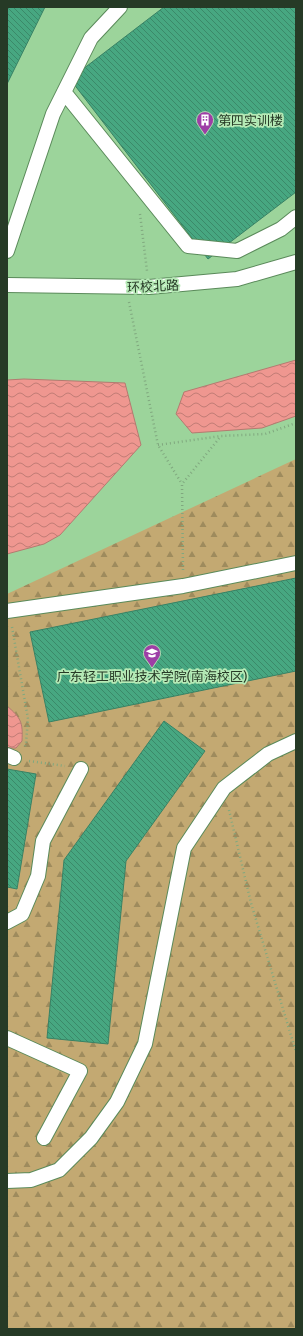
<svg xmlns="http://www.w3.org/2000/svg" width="303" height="1336" font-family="'Fira Sans','Noto Sans SC',sans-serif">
	<defs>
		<pattern id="forest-firs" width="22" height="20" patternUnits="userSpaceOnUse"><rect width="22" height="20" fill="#c3a972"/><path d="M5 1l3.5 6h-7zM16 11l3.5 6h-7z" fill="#9e8b5d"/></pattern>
		<pattern id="water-waves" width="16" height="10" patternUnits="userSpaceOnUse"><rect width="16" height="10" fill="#ef9790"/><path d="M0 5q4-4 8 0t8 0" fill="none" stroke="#c17c75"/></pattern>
		<pattern id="building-back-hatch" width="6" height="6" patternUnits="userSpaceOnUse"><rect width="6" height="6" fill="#47a781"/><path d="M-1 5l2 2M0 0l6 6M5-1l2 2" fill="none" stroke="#3b8969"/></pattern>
	</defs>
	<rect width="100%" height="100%" fill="#aadca9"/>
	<path fill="#9cd49b" d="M7,7H296V1329H7Z"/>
	<path fill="url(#forest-firs)" d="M296,459V1329H7V594Z"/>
	<path fill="url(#water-waves)" stroke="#b37b70" d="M296,360V416L262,428L192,433L176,414L184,392Z
		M24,379L125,383L141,445L60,535L44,544L7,554V380Z
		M7,706C21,718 23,722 22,741L16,748H7Z"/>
	<path fill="url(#building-back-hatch)" stroke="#388265" d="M7,7H45L7,84Z
		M164,7H296V192L208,259L70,79Z
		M296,578V671L49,722L30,632Z
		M164,721L205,751L126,861L108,1044L47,1038L64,860Z
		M7,769L36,774L17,889L7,887Z"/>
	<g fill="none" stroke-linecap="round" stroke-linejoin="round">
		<g stroke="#5a8a5a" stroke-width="16">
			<path id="street" d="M64,92L188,246L237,251L281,229L296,217
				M7,251L53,114L91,38L120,7
				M7,285L149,287L237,279L296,262
				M7,611L183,586L296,563
				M7,755L14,758
				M7,922L22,914L38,876L43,841L81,769
				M7,1038L80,1071L44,1138
				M7,1181L31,1180L59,1170L91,1138L117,1102L145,1044L184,848L224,788L268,754L296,741"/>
		</g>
		<path stroke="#80a87f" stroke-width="2.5" stroke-dasharray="1 3" stroke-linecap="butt" d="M140,214L147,271
			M129,302L158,445L182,484
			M158,445L221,436L265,434L296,423
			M183,570L182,484L221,436
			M12,627L28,719L26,743L25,746
			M29,761L65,766
			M229,810L251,903L296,1052"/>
		<use href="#street" stroke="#fff" stroke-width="14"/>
	</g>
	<defs>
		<g id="building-pin" transform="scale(0.9)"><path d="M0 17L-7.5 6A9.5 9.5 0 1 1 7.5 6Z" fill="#9e3ea6" stroke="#b6eab6"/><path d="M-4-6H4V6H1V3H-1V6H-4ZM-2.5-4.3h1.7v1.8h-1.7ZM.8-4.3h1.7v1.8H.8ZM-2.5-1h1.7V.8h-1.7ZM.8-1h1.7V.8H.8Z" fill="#fff"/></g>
		<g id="university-pin" transform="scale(0.9)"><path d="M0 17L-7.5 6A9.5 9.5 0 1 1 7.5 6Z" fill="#9e3ea6" stroke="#b6eab6"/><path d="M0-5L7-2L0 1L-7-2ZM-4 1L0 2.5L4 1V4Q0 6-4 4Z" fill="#fff"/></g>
	</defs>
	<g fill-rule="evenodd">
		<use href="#building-pin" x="205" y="120"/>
		<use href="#university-pin" x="152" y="653"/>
	</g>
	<g text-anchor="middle" stroke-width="3.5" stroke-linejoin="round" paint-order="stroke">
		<g font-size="13" fill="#263a26" stroke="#b6eab6" text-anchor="start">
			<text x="218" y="125">第四实训楼</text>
			<text x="152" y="681" text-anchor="middle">广东轻工职业技术学院(南海校区)</text>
		</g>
		<g font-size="13" fill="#263a26" stroke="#b6eab6">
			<text transform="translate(153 286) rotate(-3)" y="5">环校北路</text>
		</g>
	</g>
	<rect width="303" height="1336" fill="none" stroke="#263a26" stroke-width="16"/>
</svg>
